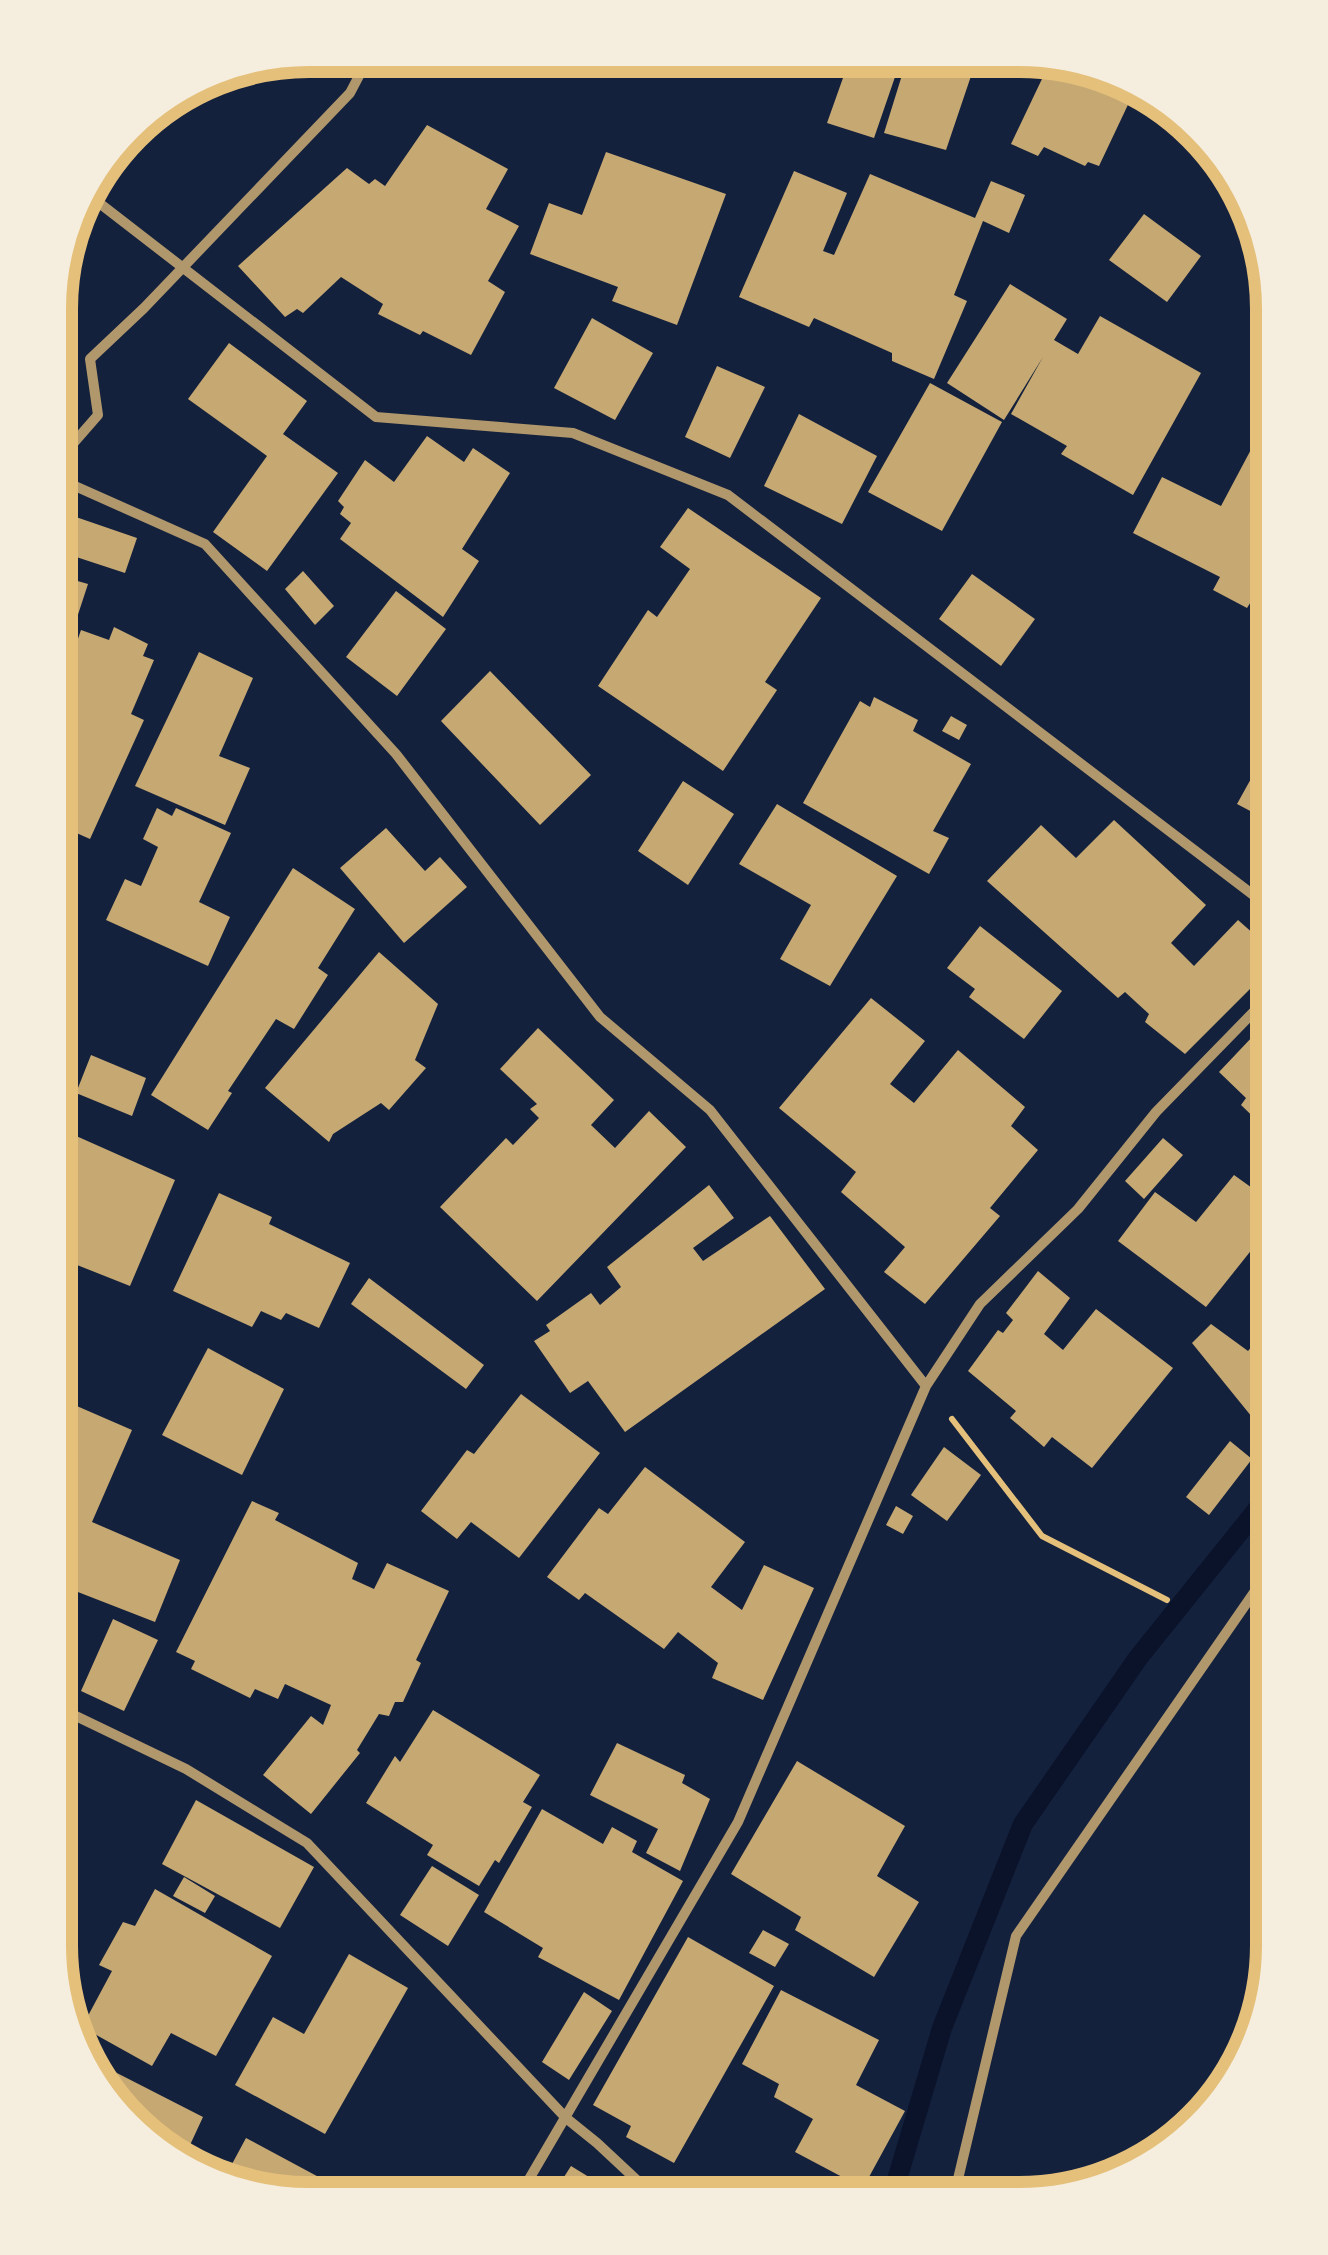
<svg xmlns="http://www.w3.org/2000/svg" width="1328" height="2255" font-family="Lora,serif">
	<rect width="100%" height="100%" fill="#14213d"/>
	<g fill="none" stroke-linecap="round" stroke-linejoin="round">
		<path stroke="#0b132b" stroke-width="20" d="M891,2200L942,2028L1023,1824L1138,1658L1273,1490"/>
	</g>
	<path fill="#c6a872" d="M612,57H686L683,65L670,60L665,78L611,61Z
		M907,59H918L971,76L946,150L884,133Z
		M1051,60H1068L1134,92L1099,166L1088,162L1085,166L1044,147L1038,156L1011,144Z
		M849,61L895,77L874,138L827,123Z
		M427,125L508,169L486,209L519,226L488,281L505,292L471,355L423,331L420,335L378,314L383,304L341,277L303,313L297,309L285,317L238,266L347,168L369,184L375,179L385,186Z
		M606,152L726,194L677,325L612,301L618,287L530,254L549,203L582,215Z
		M794,171L847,193L823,251L834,255L870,174L975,218L991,181L1025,195L1009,233L983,221L954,295L967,301L934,379L892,361V353L814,318L809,327L739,297Z
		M1144,214L1201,256L1167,302L1109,260Z
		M1010,284L1067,319L1054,340L1078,354L1100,316L1201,373L1133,495L1061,454L1067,446L1011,414L1043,357L1004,420L947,383Z
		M592,318L653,353L615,420L554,388Z
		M229,343L307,401L283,434L338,473L267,571L213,532L267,456L188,399Z
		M717,366L765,387L730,458L685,437Z
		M930,383L1002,422L942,531L868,492Z
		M799,414L877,456L842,524L764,486Z
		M427,436L464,462L473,448L510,473L462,549L479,561L443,617L340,539L351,523L340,514L344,507L338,501L365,460L394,482Z
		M1255,442L1273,452V606L1254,597L1247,608L1213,590L1220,577L1133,533L1162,477L1221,506Z
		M688,508L821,598L765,682L777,690L723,771L598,686L648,610L657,617L690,569L660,547Z
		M73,516L137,538L125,573L61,552Z
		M303,571L334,606L315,625L285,589Z
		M972,574L1035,619L1001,666L939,619Z
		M57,575L88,584L70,639L57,635Z
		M396,591L446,629L397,696L346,657Z
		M114,627L148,644L143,656L154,660L131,714L144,720L90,839L56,824L60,803L56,801L57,643L74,650L81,630L109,640Z
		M199,652L253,678L219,756L250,768L225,825L135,786Z
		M490,671L591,775L540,825L441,721Z
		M874,697L918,720L913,731L971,764L933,831L949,838L929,874L803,803L860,701L870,707Z
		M951,716L967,725L959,740L942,731Z
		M1273,739V823L1237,804Z
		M683,781L734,814L688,885L638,851Z
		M777,804L897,876L830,986L780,959L811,905L739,864Z
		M157,808L172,816L176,808L231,833L199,902L230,917L208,966L106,920L125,879L141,886L158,847L143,839Z
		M1114,820L1206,905L1171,943L1194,966L1238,920L1273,951V966L1185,1054L1145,1022L1149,1014L1125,992L1118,998L987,881L1041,825L1076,858Z
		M386,828L425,871L440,857L467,887L404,943L340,868Z
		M293,868L355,909L318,968L328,975L294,1029L276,1019L228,1091L232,1093L208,1130L151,1095Z
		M980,926L1062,991L1024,1039L969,997L975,989L947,968Z
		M379,952L438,1004L415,1060L426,1068L389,1110L381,1103L333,1134L329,1142L265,1088Z
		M871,998L925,1041L890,1084L914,1103L958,1050L1025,1107L1011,1126L1038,1150L990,1208L1000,1216L925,1304L884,1272L905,1247L841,1192L856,1172L779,1108Z
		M1273,1015V1136L1241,1105L1246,1098L1219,1072Z
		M538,1028L614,1100L591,1125L615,1148L649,1111L686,1147L537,1301L440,1207L506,1138L513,1145L539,1118L530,1109L537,1104L500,1069Z
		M91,1055L146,1078L132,1116L76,1093Z
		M56,1127L175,1180L130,1286L72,1263L65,1277L56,1274Z
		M1163,1138L1183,1155L1144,1199L1125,1181Z
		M1234,1175L1273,1203V1223L1206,1307L1118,1241L1155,1192L1196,1222Z
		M709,1185L734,1218L693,1248L703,1261L770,1216L825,1289L625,1432L588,1381L570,1393L534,1341L550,1331L546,1325L591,1293L600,1305L621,1287L607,1267Z
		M219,1193L272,1217L269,1224L350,1263L319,1328L286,1313L281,1320L261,1311L252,1327L173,1291Z
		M1038,1271L1070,1298L1044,1334L1063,1350L1096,1309L1173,1368L1092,1468L1052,1437L1044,1447L1010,1418L1016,1411L968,1371L998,1330L1003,1333L1013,1320L1006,1313Z
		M369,1278L484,1365L466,1389L351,1304Z
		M1211,1324L1248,1351L1259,1338L1273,1349V1443L1192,1343Z
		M208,1348L284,1389L242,1475L162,1435Z
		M521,1394L600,1453L519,1558L471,1522L457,1539L421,1511L467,1450L474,1454Z
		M56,1397L132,1430L92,1522L180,1560L155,1622L65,1587L59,1604L55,1602Z
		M1230,1441L1252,1459L1209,1515L1186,1497Z
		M944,1447L981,1475L947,1521L911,1495Z
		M645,1467L745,1542L711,1587L742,1610L764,1565L814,1588L763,1700L712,1678L718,1663L678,1632L664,1649L585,1593L579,1600L547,1577L599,1508L608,1514Z
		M252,1501L279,1513L275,1520L358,1563L352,1579L374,1589L387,1563L449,1591L416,1660L421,1663L403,1702H395L389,1716L379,1714L357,1750L360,1753L311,1814L263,1775L311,1716L323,1725L331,1705L285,1684L278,1699L255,1689L250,1698L191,1669L195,1661L176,1652Z
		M896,1506L913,1516L903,1534L886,1525Z
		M113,1619L158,1640L124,1711L81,1691Z
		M433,1710L540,1775L523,1802L532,1807L499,1863L495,1860L479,1886L427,1855L433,1845L366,1803L395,1756L400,1762Z
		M617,1743L685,1775L682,1783L710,1799L680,1871L646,1853L658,1829L590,1795Z
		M797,1761L905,1826L877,1876L919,1902L874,1977L795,1930L801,1917L731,1874Z
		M196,1800L314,1867L280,1928L162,1864Z
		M542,1809L603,1844L612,1827L637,1841L632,1852L683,1881L619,2000L538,1957L543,1948L484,1912Z
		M432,1866L479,1895L448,1946L400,1915Z
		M184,1877L215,1896L205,1913L173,1896Z
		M155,1889L272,1956L216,2056L171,2033L152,2066L82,2027L112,1971L99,1965L123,1922L135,1926Z
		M55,1927L72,1935L65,1950L72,1953L61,1980Z
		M763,1930L789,1944L775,1967L749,1953Z
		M688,1937L774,1986L674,2163L626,2137L631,2126L593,2105Z
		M349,1954L408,1988L325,2134L235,2085L273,2017L304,2034Z
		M781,1990L879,2040L856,2085L905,2111L863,2188L795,2152L813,2119L774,2097L779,2084L742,2064Z
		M584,1992L612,2011L569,2080L542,2062Z
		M113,2071L203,2117L190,2145L198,2149L192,2163L154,2147L107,2082Z
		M246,2138L341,2189L336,2198H275L225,2177Z
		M571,2166L615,2193L612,2199H550Z"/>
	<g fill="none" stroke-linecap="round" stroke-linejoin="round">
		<path stroke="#e5c07b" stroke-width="6" d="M952,1419L1042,1536L1167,1600"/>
		<path stroke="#b1986c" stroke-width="10" d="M85,192L376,417L573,433L728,495L1273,910
			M57,462L98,415L90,359L144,308L350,93L370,55
			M57,478L205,544L396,754L600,1017L710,1110L926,1386
			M55,1706L186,1769L307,1843L566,2118L597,2143L657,2199
			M518,2198L738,1822L926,1386L980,1304L1078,1209L1156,1112L1273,992
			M953,2200L1016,1936L1273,1565"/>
	</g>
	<path d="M0 0H1328V2255H0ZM309 72H1019A237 237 0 0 1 1256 309V1945A237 237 0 0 1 1019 2182H309A237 237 0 0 1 72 1945V309A237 237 0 0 1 309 72Z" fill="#f5edde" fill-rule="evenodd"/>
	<path fill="none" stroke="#e5c07b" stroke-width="12" d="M309 72H1019A237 237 0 0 1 1256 309V1945A237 237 0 0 1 1019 2182H309A237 237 0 0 1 72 1945V309A237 237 0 0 1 309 72Z"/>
</svg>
